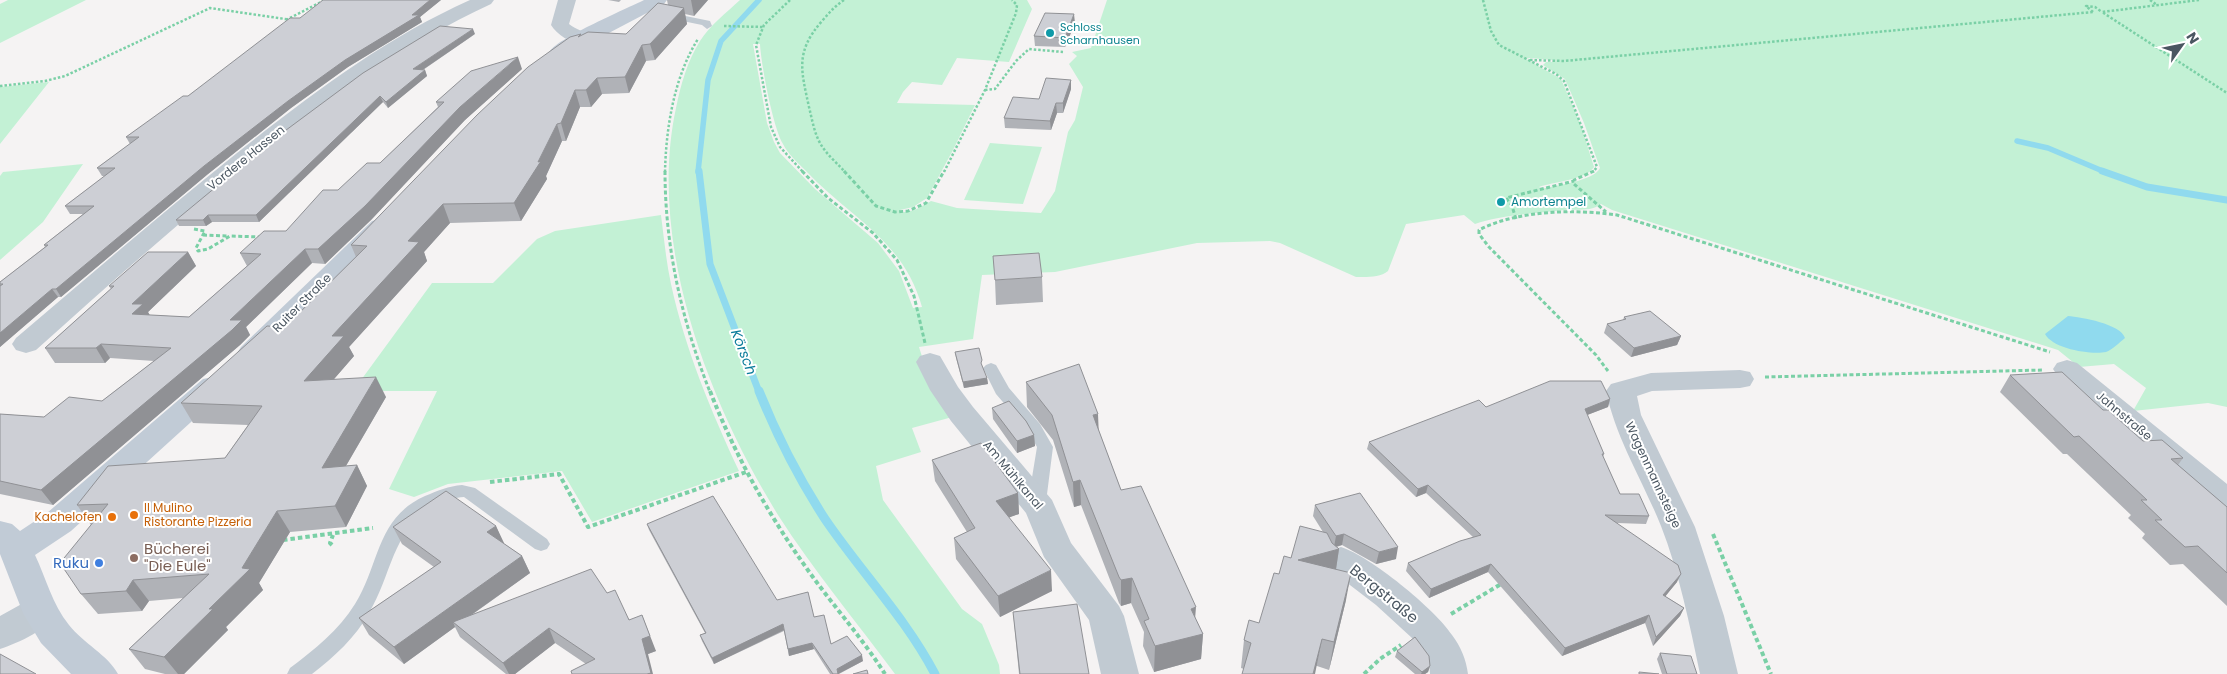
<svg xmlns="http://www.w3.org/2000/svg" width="2227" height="674" font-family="Poppins,sans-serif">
	<rect width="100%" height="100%" fill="#f5f3f3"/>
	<path fill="#c3f1d5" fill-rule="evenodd" d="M8,0H86L0,43V4Z
		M740,0H1027L1032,9L1009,62L957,58L942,85L912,82L903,92L897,103L975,105L953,150L927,198L913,207L900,210L899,213L915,210L931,201L957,208L1041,213L1055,191L1068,132L1075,120L1083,87L1069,64L1077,56L1072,52L1091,48L1107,0H2227V407L2208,403L2133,411L2146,388L2114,364L2079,367L2058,350L1612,210L1601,204C1590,212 1577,209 1564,210C1539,213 1498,215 1475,224L1464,215L1406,224L1388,271C1380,278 1366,277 1356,277L1280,243L1270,241L1197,243L1055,272L982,275L973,339L919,347L924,363L956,416L912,428L921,452L876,466L883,500L962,609L982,624L999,665L1000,674H895C856,621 813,570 778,515C708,402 647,242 676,108C681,84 687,62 700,41C710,25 726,13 740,0ZM753,44H760C761,64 773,128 783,144C788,154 797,162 805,170C850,218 903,239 922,307L913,308L899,271L878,243L815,189L780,153L774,142L767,123ZM1529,58L1553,60L1554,62H1546L1543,65L1565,79L1584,123L1600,168C1594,181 1556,185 1542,189L1539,187C1552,182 1586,180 1594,167L1581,126L1561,79L1526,59Z
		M49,82L0,144V87Z
		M990,143L1042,147L1023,204L964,200Z
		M83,164L43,222L0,260V176L3,172Z
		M661,215C664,238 666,261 671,284C685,349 711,411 739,471L592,522L562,471L448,484L414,497L389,489L437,391H353L432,283H493L537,239L555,231Z"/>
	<path fill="#90daee" d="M2068,316C2081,317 2121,324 2125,338C2120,342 2112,350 2106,352C2091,355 2053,349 2045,334Z"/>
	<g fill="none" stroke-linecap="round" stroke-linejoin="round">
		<path stroke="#90daee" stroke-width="5.5" d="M2017,141L2048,148L2105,172
			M698,172L708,80L721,41L759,0"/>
		<path stroke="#90daee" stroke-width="7" d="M699,171L710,264L759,392
			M2102,171L2147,187L2227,200"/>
		<path stroke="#90daee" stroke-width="9" d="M759,391C777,436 799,479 825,519C861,572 905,617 935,674"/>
		<path stroke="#7ad0a6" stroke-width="2.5" stroke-dasharray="2.5 2" stroke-linecap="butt" d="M790,0L764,25L756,45L771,127L780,147L803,172
			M844,0C835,6 829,13 822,21C795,52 801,70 809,107C812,119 814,132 820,143C826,154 837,163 845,172
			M1483,0L1491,31L1499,45L1556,74L1564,81L1597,167L1593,172
			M2150,0L2157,5
			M2199,0L2102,12L2227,93
			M2093,12L2086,6L2095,7L2102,12
			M286,20L325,0
			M724,26L763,27
			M1530,60L1564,61L2093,12
			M0,86L45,81L65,76L210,8L292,20
			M985,90L995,89L1016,61L1029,49L1063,52
			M665,172C666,128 674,77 698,39
			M944,172L985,90L1016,13L1017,5L1012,0"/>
		<path stroke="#7ad0a6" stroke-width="3" stroke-dasharray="4 2.5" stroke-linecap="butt" d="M665,171C665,248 682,321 710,392
			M802,171L828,198L873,233L897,260L914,296L925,343
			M844,171L876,206L895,212L908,211L926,203L944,171
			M1594,171L1574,180V184L1606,212
			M1516,219L1512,206L1506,198L1574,181
			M194,229L205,231L196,248L198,251L208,249L230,236L261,237
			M203,235L229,236
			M1608,371L1596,355L1489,247L1479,234V230C1518,210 1574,209 1617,215L2050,352
			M1765,377L2043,370"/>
		<path stroke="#7ad0a6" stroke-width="4" stroke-dasharray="4.5 3" stroke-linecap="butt" d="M710,391C736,458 772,521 815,580C838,611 864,641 885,674
			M490,482L559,474L588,527L746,472
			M1713,534L1771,674
			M283,540L373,528
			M332,545L330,543L333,535
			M1451,614L1501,584
			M1364,674L1380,659L1401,645"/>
		<path fill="#c1cad2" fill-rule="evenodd" d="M666,12L710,21L712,26L707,29L702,25L663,17L661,15Z
			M991,363L996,365L1009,388L1040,424L1053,447L1046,502L1043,507L1037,508L1031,507L1028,502L1037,447L1028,431L996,394L983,368L986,365Z
			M462,485L475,488L547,539L550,544L547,549L541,551L535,549L464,497C455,497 447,501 439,504C392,526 393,573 369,613C356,637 334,657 312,674H287L290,668C314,650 339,630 355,604C380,564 376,518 425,496C437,491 449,486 462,485Z"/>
		<path fill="#c1cad2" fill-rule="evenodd" d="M470,0H494L491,4C401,45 324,105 247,167C175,226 105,288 36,350L26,353L16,350L12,344L16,338C89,276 162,213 237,153C310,95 385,38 470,0Z
			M558,0H576L569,24C576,30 586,31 591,38L589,42C574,46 559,37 551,25Z
			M930,353L940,356L958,387L973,407L1052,500L1071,543L1119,606L1124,616L1139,674H1101L1089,620L1044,557L1026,513L951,421L930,390L916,362L920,356Z
			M2067,360L2077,363L2227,484V513L2216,509L2057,375L2053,369L2057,363Z
			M1740,370L1750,372L1754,379L1750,386L1740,388L1652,391L1637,396L1641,415L1695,527L1724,616L1738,674H1700C1690,626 1679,572 1661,526C1643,481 1616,439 1606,391L1611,384L1651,373Z
			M1341,547C1370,556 1435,609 1452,635C1461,647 1466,659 1468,674H1430L1429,661L1412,638L1376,605L1329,569L1324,560L1329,551Z
			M40,597L53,601L58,611C48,630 20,642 0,649V616L27,601Z"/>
		<path fill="#c1cbd6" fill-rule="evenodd" d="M644,0H667L664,4L567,55L560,57L553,55L550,51C560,37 626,9 644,0Z
			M381,219L390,221L393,226L390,231L261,359L251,362L241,359L237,353L241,347L372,221Z
			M213,377L223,379L227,386L223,393L71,531L35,555C46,578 52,604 69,625C83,643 108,655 118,674H71L41,643L23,613L0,554V521L12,524L20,531L47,513L203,379Z"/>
	</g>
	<path fill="#b0b2b7" d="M441,0L420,17L422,22L348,67L291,108L208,174L61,297H58L0,347V282L45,247L44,245L83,214H70L65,206L105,176H102L97,168L130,144L126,137L188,96L300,18Z
		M608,0H621L619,2Z
		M667,0H708L694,16L685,14L687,24L655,60L646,61L629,93L602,94L591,107H580L566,141H562L546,176L547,179L521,221L450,223L424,252L427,261L349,347L354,356L334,379L386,397L346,466L357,465L367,486L346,527L290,532L259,583L263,590L226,627L228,630L184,674H165L145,669L129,649L183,598L149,601L142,611L98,614L81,594L91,525L77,505L225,458L248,425L193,423L181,403L285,327L356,257L351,245L581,34V35L626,34L668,5Z
		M1075,23L1065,47L1035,46L1034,36Z
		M475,34L423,70H425L427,76L388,108L383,102L259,222H212L206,226H179L176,220Z
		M522,69L465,120L371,220L325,264L312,263L246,327L250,335L240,345L53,505L0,494V414L44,417L102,401L154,361L110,358L105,363H55L45,348L111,289L109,286L188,252L196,266L148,312L149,315L189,317L247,266L240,253L286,231L338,190L380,163L438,107L436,102Z
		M1071,80V89L1063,113H1057L1051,130L1005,128L1004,118L1039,99Z
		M1042,277L1043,302L996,305L995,280Z
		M1624,317L1681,336L1677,345L1631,357L1604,333L1607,324L1623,320Z
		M955,352L982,366L987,378L988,384L964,388L956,358Z
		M2010,375L2103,410L2143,441L2183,458L2178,465L2227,507V606L2183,564L2170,565L2142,538L2145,534L2128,518L2131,515L2067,454H2063L2000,392Z
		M1026,382L1098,429L1121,490L1195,618L1203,634L1201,659L1154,672L1143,646L1144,632L1131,603L1121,606L1119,603L1081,505L1074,507L1053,440L1027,407Z
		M1610,399L1608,407L1587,415L1604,454L1603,457L1620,494L1649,516L1646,524L1617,523L1677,582L1665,596L1684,608L1680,616L1653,646L1645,623L1562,656L1488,572L1429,598L1406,571L1408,563L1473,537L1426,493L1416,497L1367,449L1369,442L1486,407Z
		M992,408L1034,435L1035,446L1017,453L993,419Z
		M932,460L1018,493L1019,514L1009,517L1052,591L1000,617L956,559L954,538L967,532L935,481Z
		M1315,505L1396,559L1376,564L1342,545L1337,547L1339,549L1336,569L1346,600L1329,670L1317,666L1244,669L1241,668L1244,640L1259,623L1291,558L1323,532L1313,516Z
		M647,524L777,600L814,617L831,644L863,661L839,674H830L814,649L789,656L784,631L714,664L702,641L700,635L705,633L649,530Z
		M496,526L503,543L522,556L530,573L473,614L607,593L656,651L648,654L586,664L555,643L515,674H506L460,637L455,627L404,664L369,635L359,618L434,567L402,544L393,527Z
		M1013,612L1089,674H1019Z
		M1397,651L1430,666L1428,672L1425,674H1415L1395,657Z
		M1660,653L1697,674H1662L1657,659Z"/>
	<path fill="#909195" d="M430,0H441L420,17L422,22L348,67L291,108L208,174L61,297L56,289L204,166L288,101L345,60L412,15Z
		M691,0H708L694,16Z
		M684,8L687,24L655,60L650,44Z
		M1074,14L1075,23L1065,47V38Z
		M473,29L475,34L415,75L413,69Z
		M642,45L646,61L629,93L625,77Z
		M518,57L522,69L465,120L371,220L325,264L318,249L460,107Z
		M425,70L427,76L388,108L386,102Z
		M597,78L602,94L591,107L586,90Z
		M1071,80V89L1063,113V103Z
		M575,90L580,107L566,141L561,123Z
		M380,96L383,102L259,222L256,215Z
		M1056,103L1057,113L1051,130L1050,121Z
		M557,124L562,141L546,176L547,179L521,221L514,203L538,162Z
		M443,204L450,223L424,252L427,261L349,347L354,356L315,401L304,381L332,336L408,241Z
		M208,215L212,222L206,226L203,220Z
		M305,249L312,263L246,327L250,335L240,345L53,505L41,490L230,320Z
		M188,252L196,266L148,312L152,319L132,314V304Z
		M52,289L58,297L0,347V333Z
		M1681,336L1677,345L1631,357L1634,348Z
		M101,344L110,358L105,363L96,348Z
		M376,377L386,397L333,488L322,468Z
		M987,378L988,384L964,388L963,382Z
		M1610,399L1608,407L1582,417L1585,409Z
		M1098,414L1099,438L1093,415Z
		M1034,435L1035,446L1017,453V441Z
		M357,465L367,486L346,527L335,506Z
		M1080,480L1081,505L1074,507L1073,482Z
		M1428,485L1426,493L1416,497L1418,489Z
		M1018,493L1019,514L997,522L996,501Z
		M277,511L290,532L259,583L263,590L226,627L228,630L184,674H178L164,657L209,609L242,568Z
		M496,526L504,543L495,549L487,532Z
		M1344,534L1342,545L1334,547L1336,536Z
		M1398,547L1396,559L1376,564L1379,552Z
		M1339,549L1335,576L1298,560Z
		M522,556L530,573L457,625L453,622L455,627L404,664L394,647Z
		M1491,564L1488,572L1429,598L1431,589Z
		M1051,570L1052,591L1000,617L998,596Z
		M1351,573L1346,600L1329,670L1334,642Z
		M1681,574L1677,582L1660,603L1663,595Z
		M1132,578L1131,603L1121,606V580Z
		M133,580L149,601L142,611L126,591Z
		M1196,607L1194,632L1191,609Z
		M1684,608L1680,616L1653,646L1656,637Z
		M642,615L656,651L648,654L653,674H647L642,639Z
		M1649,615L1645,623L1562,656L1565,648Z
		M783,624L784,630L714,664L712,658Z
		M549,628L555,643L515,674H509L503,663Z
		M1203,634L1201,659L1154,672L1155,646Z
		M1322,639L1315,674H1313Z
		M812,643L814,649L789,656L788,649Z
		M862,655L863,661L838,674L837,669Z
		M1430,666L1428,672L1425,674H1421L1422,672Z"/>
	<path fill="#cdcfd5" stroke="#909195" d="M323,0H430L412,15H419L345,60L288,101L204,166L56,289H52L0,333V286L3,284H0V282L48,245H44L94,206H65L115,168H97L139,137H126L183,96H188L290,18H300Z
		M658,3L684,8L650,44L642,45L625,77L597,78L586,90H575L561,123L557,124L538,162L541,161L514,203L443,204L408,241L419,242L332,336H344L304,381L376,377L322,468L357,465L335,506L277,511L242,568L250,569L209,609H213L164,657L129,649L209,574L133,580L126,591L81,594L60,563L108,504L77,505L108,466L225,458L262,406L181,403L267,326L285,327L367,246L351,245L477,115L528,67L570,37L581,34L578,37L588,32L626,34Z
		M1045,13L1074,14L1065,38L1034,36Z
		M440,26L473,29L413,69L425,70L386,102L380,96L256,215H208L203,220H176L274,139L363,73Z
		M518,57L460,107L365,206L318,249H305L230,320H242L232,330L41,490L0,481V414L44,417L69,397L102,401L171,348L101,344L96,348H45L114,286H109L148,252H188L132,304H143L132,314L189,317L261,254L240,253L264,231H286L323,190H338L367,163H380L444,102H436L471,71Z
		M1046,78L1071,80L1063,103H1056L1050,121L1004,118L1013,97L1039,99Z
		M1039,253L1042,277L995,280L993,256Z
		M1650,311L1681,336L1634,348L1607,324L1626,319L1624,317Z
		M979,348L982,360L981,363L987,378L963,382L955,352Z
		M1079,364L1098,414L1093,415L1121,490L1141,486L1196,607L1191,609L1203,634L1155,646L1144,621L1149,619L1132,578L1121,580L1119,577L1080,480L1073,482L1052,415L1026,382Z
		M2062,372L2103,410H2108L2143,441L2162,440L2183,458L2171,459L2227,507V573L2198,546L2185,547L2155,520H2162L2141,500H2147L2079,436L2074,437L2010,375Z
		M1550,381H1601L1610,399L1585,409L1604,454H1602L1620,494H1639L1649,516L1605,515L1678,565L1681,574L1663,595L1684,608L1656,637L1649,615L1565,648L1491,564L1431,589L1408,563L1460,541L1481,535L1428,485L1418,489L1369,442L1479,400L1486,407Z
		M1009,401L1026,421L1034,435L1017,441L992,408Z
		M981,443L1018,493L996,501L1051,570L998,596L954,538L975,528L932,460Z
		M446,491L496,526L487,532L522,556L394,647L359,618L441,562L393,527Z
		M1360,493L1398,547L1379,552L1344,534L1336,536L1315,505Z
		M713,496L777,600L808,592L814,617L824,615L831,644L847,636L862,655L837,669L838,674H833L812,643L788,649L783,624L712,658L700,635L706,633L647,524Z
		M1300,526L1327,533L1332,543L1339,549L1298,560L1351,573L1334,642L1322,639L1313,674H1242L1251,643L1244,640L1249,620L1259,623L1274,573L1279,574L1284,556L1291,558Z
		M591,569L607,593L615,590L629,620L642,615L650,636L642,639L651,673L647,674H572L571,671L595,659L549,628L503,663L453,622Z
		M1077,604L1089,674H1020L1013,612Z
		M1415,637L1429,656L1430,666L1422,672L1397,651Z
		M1660,653L1691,656L1697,674H1667Z
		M0,654L36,674H0Z
		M867,670L868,674H853Z
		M1639,672L1659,674H1639Z"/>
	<g fill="#0f9aa8" stroke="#fff" stroke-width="2">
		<circle cx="1050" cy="33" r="5"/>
		<circle cx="1501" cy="202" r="5"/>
	</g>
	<g fill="#e8710a" stroke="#fff" stroke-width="2">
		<circle cx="134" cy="515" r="5"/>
		<circle cx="112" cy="517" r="5"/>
	</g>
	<circle fill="#8d6e63" stroke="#fff" stroke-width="2" cx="134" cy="558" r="5"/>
	<circle fill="#3f7fe0" stroke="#fff" stroke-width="2" cx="99" cy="563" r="5"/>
	<g text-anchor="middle" stroke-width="4" stroke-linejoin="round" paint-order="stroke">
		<g font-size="11" fill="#0d838f" stroke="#fff" text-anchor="start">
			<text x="1060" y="31">Schloss<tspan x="1060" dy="13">Scharnhausen</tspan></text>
		</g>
		<g font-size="12" fill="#4a5661" stroke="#fff">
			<text transform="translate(246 158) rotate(-39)" y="4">Vordere Hassen</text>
			<text transform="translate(302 303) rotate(-45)" y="4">Ruiter Straße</text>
			<text transform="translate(2124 416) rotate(40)" y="4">Jahnstraße</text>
			<text transform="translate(1013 475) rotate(50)" y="4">Am Mühlkanal</text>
			<text transform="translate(1653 475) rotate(65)" y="4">Wagenmannsteige</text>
		</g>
		<g font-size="12" fill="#0d838f" stroke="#fff" text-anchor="start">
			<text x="1511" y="206">Amortempel</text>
		</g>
		<g font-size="12" fill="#c56008" stroke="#fff" text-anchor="start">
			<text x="144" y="512">Il Mulino<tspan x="144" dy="14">Ristorante Pizzeria</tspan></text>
			<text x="102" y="521" text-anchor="end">Kachelofen</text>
		</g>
		<g font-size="14" font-style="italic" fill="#0c7c9b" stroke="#fff">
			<text transform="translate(744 352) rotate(69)" y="5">Körsch</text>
		</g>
		<g font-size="15" fill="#785e54" stroke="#fff" text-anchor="start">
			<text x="144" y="554">Bücherei<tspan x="144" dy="17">"Die Eule"</tspan></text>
		</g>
		<g font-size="15" fill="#366cbe" stroke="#fff" text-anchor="end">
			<text x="89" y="568">Ruku</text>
		</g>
		<g font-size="15" fill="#4a5661" stroke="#fff">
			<text transform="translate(1384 594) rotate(39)" y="5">Bergstraße</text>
		</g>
	</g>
	<g transform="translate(2182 45) rotate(57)" stroke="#ffffff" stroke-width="4" paint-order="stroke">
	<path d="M0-4L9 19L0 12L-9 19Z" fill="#4a5661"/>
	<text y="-8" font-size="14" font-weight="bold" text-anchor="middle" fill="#4a5661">N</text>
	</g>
</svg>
